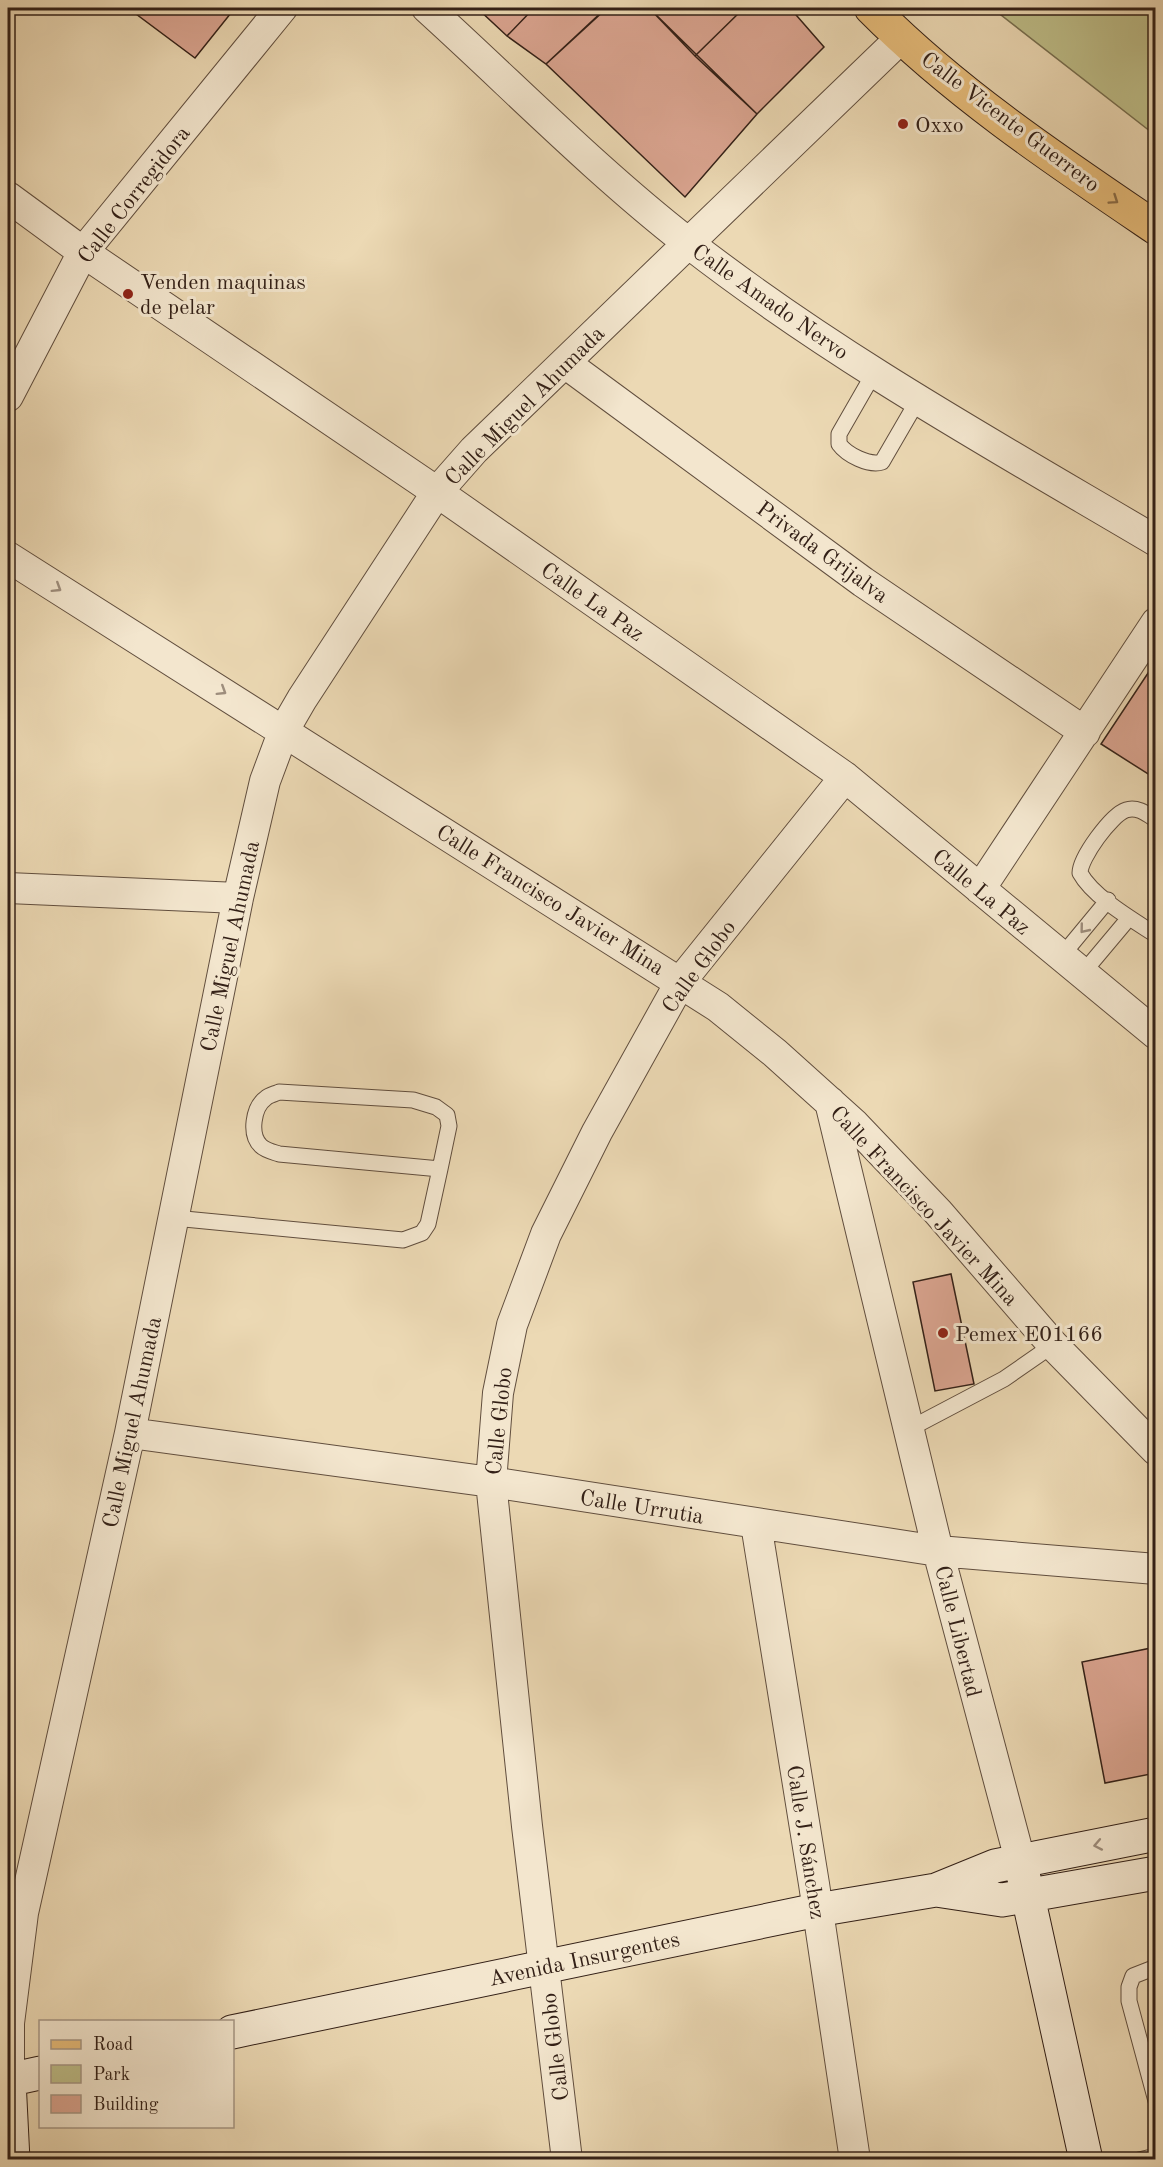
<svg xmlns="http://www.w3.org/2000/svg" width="1163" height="2167" font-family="'Old Standard TT',serif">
	<rect width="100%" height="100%" fill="#ecd9b4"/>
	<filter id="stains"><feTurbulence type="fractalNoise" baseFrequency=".00333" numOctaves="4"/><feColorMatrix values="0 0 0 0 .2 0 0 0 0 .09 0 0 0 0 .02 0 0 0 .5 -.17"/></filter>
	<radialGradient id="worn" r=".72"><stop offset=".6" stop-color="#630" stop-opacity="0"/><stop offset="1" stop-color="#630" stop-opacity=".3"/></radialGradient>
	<path fill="#bebe89" stroke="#786f50" stroke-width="1.5" d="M992,8H1155V135Z"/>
	<path fill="#dba591" stroke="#332017" stroke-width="1.5" d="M128,8H235L195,58Z
		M477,8H534L507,36Z
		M534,8H607L546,64L507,36Z
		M606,8H649L757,114L685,197L546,64Z
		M649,8H744L695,56Z
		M744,8H790L824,47L757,114L695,56Z
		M1156,661V779L1101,744Z
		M951,1274L974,1384L935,1391L913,1282Z
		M1156,1647V1773L1105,1783L1082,1662Z"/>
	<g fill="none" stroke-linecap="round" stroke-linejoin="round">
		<g stroke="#614e3e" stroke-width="17">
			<path id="lane" d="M874,373L839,434V444C847,455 869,466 882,462L918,400
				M1156,820C1147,814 1137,806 1126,810C1111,815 1080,858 1080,873C1093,897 1133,920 1156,935
				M1060,958L1108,900
				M1082,974L1129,918
				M174,1218L403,1240L422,1233L428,1224L440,1169L449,1126L447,1115L436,1107L413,1100L279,1092C275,1094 269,1095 266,1098C253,1107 249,1135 261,1146C265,1150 273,1152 279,1154L440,1169
				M909,1429L1004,1379L1053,1345
				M1156,1967L1133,1976L1129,1987V2001L1156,2101
				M1139,2160L1156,2156"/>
		</g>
		<g stroke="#614e3e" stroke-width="32">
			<path id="street" d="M427,8C513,86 596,171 687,242C833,356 997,447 1156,541
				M8,197L83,252L437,492L845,777L1156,1034
				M565,363L863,582L1085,732
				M8,396L83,252L282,8
				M8,557L718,1007L775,1053L855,1125L938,1212L1053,1345L1156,1450
				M8,888L238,898
				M980,889L1156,623
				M830,1102L938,1551L1020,1860
				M130,1433L491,1482L938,1551L1156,1569
				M756,1524L814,1884L855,2160
				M9,2080V2023L23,1913L130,1433L238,898L265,781L284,730L302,699L437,492L474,450L902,37
				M567,2160L527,1826L491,1482L498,1393L512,1325L546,1234L597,1132L681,981L845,777"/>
		</g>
		<g stroke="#332017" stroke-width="35">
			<path id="secondary" d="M1020,1860L1086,2160
				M936,1890L1002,1900L1156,1873
				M232,2032L817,1910L936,1890L995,1866L1156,1834
				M8,2080L40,2073
				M9,2080L13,2160"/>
		</g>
		<g stroke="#332017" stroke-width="35">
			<path id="primary" d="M871,8C955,93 1057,161 1156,228"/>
		</g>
		<use href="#lane" stroke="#f3e6ce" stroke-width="15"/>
		<use href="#street" stroke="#f3e6ce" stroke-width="30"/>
		<use href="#secondary" stroke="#f3e6ce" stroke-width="33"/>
		<use href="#primary" stroke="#e6bc7a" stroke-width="33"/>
	</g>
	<defs><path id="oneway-chevron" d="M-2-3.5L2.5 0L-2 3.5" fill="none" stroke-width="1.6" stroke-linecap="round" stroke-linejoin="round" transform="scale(1.5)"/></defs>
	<use stroke="#8c6e48" href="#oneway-chevron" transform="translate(1114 200) rotate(34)"/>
	<g stroke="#9d8d7c">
		<use href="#oneway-chevron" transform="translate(57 588) rotate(32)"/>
		<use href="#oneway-chevron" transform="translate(222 691) rotate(32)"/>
		<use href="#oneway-chevron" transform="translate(1084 929) rotate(129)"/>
		<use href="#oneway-chevron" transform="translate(1098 1845) rotate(169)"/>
	</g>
	<g fill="#8f2418" stroke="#f3e6ce" stroke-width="2">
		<circle cx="903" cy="124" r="6"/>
		<circle cx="128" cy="294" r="6"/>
		<circle cx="943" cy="1333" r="6"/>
	</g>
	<g text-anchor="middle" stroke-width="6" stroke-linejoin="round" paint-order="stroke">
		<g font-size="22" fill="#332017" stroke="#f3e6ce">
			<text transform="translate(1011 121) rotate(37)" y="8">Calle Vicente Guerrero</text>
			<text transform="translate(133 194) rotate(-52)" y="8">Calle Corregidora</text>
			<text transform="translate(771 301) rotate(35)" y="8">Calle Amado Nervo</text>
			<text transform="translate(524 405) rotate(-45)" y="8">Calle Miguel Ahumada</text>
			<text transform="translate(823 551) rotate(36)" y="8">Privada Grijalva</text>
			<text transform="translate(593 601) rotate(35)" y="8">Calle La Paz</text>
			<text transform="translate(982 891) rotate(40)" y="8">Calle La Paz</text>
			<text transform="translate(551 899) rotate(32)" y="8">Calle Francisco Javier Mina</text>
			<text transform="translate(229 946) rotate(-78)" y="8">Calle Miguel Ahumada</text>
			<text transform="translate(698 966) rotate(-54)" y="8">Calle Globo</text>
			<text transform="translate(925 1205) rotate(47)" y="8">Calle Francisco Javier Mina</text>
			<text transform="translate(498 1421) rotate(-84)" y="8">Calle Globo</text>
			<text transform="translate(131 1422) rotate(-78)" y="8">Calle Miguel Ahumada</text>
			<text transform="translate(642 1506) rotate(9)" y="8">Calle Urrutia</text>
			<text transform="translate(959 1631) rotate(76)" y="8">Calle Libertad</text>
			<text transform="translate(807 1842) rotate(81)" y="8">Calle J. Sánchez</text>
			<text transform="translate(584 1958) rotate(-12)" y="8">Avenida Insurgentes</text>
			<text transform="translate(554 2047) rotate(-97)" y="8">Calle Globo</text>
		</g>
		<g font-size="22" fill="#332017" stroke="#f3e6ce" text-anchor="start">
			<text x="915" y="132">Oxxo</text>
			<text x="140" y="289">Venden maquinas<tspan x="140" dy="25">de pelar</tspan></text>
			<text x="955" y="1341">Pemex E01166</text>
		</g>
	</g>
	<rect width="1163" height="2167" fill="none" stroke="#ecd9b4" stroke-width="30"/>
	<rect x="9" y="9" width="1145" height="2149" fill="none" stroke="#332017" stroke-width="3"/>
	<rect x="15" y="15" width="1133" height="2137" fill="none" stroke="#332017" stroke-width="1.5"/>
	<rect x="39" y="2020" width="195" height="108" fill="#f3e6ce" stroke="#a69785" stroke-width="1.5"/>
	<rect x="51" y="2040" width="30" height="9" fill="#e6bc7a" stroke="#a69785" stroke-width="1.5"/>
	<text x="93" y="2050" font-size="18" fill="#332017">Road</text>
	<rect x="51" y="2065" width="30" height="18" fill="#bebe89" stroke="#a69785" stroke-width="1.5"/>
	<text x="93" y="2080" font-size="18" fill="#332017">Park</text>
	<rect x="51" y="2095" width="30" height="18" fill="#dba591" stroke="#a69785" stroke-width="1.5"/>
	<text x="93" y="2110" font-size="18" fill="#332017">Building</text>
	<rect width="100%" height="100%" filter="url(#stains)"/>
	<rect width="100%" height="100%" fill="url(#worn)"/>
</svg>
